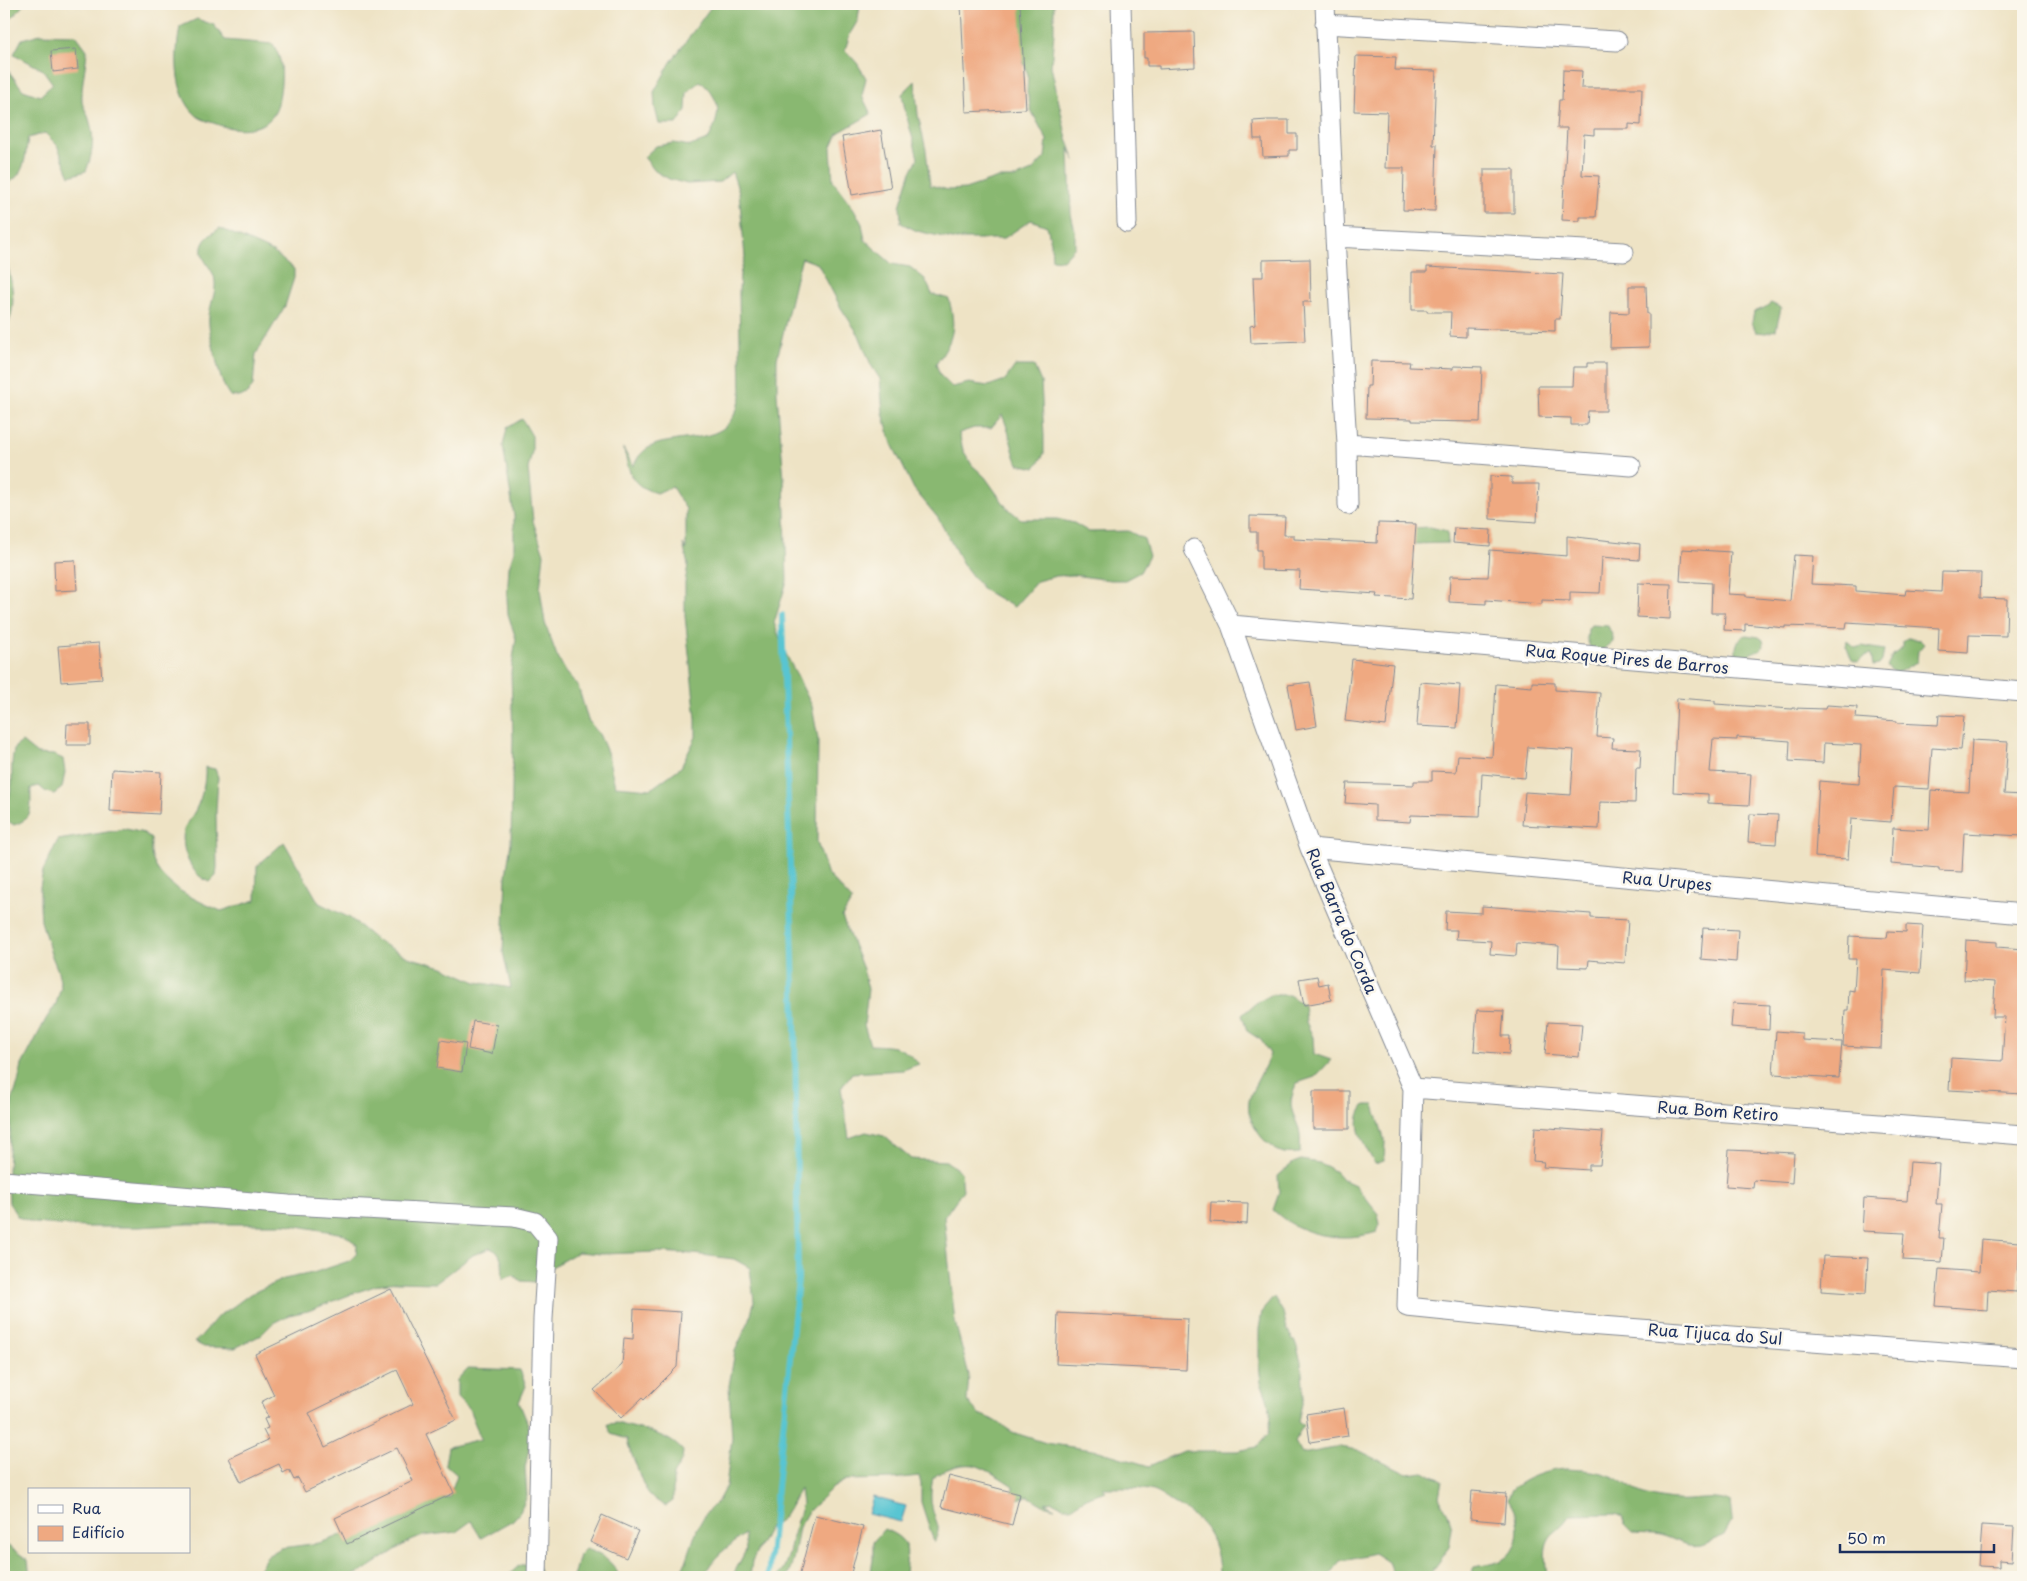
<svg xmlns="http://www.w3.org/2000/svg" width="2027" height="1581" font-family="'Playpen Sans',sans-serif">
	<rect width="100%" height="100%" fill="#fbf7ec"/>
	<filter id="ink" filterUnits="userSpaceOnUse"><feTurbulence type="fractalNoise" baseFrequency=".02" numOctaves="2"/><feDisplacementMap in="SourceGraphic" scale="10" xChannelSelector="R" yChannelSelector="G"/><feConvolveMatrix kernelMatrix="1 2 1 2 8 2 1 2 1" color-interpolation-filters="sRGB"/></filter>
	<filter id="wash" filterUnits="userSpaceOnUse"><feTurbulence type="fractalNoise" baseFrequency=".0096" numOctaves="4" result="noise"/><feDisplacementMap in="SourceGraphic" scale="20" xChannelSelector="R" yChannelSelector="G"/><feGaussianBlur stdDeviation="1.12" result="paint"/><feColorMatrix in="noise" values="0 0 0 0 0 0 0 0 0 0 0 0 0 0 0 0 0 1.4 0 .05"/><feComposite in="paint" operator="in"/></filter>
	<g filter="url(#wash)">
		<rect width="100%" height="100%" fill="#eee3c5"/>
		<path fill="#89b871" stroke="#527468" d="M4,4H24L13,17L4,25Z
			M713,4H860L858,20L850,34L845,50L857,63L866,78L862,96L871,114L838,133L831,148L833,181L854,209L862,224L865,240L892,264L910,267L925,279L932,294L949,299C956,328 954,339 936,364L940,375L952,387L969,383L988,386L1005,380L1015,366H1034L1041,382L1044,436V454L1035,468L1018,464C1011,448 1010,431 1002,415L991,428H974L959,433L963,450L972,465L985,477L1007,508L1021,519H1057L1074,523L1089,532L1128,531L1144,539L1149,556L1140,572L1125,580H1110L1073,575L1056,576L1037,581L1014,607L984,590L973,577L963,564L938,518L914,489L892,444L883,413L880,379L871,365L859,335L841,308L818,264L802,258L797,274L777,359V393L784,479L787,581L774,623L785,652L812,706L818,739L817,842L828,875L852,900L842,917L863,969L868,989L864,1025L870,1045C895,1046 902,1046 919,1064L903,1070L852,1073L841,1088L849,1138L866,1132L884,1136L911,1159L946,1161L961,1172L963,1190L944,1217L955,1322L969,1375L967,1401L979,1414L996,1421L1012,1432L1046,1443L1099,1451L1149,1466L1183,1451H1237L1257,1447L1269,1433L1271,1415L1267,1398L1261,1382L1259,1365V1329L1262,1311L1274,1297L1283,1312L1287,1329L1296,1344L1301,1362L1304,1395L1298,1421L1303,1425L1295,1442L1302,1454L1340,1447L1358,1450L1407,1474L1423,1472L1442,1480L1439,1497L1448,1513L1452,1529L1449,1547L1427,1577H1394L1388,1562L1374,1553L1340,1561L1327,1577H1219C1219,1541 1206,1520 1173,1503C1165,1498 1158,1492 1149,1490C1134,1487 1118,1488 1102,1488L1106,1491L1090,1496L1071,1507H1064L1052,1501L1045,1503L1055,1508L1043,1505L1028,1496L1012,1501L1013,1486C1004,1480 984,1467 974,1465C960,1463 943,1469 933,1478C931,1487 930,1499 932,1507C935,1524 943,1525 934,1542L921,1502V1484L919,1476L892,1479L846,1480L831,1489L807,1513L799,1527L793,1561L787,1577H777L783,1570L789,1554L792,1537L802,1504L800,1489L783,1518L768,1529L752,1561L750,1577H732L746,1550L744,1534C730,1546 710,1558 704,1577H676L686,1562L697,1529L706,1513L718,1501L726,1486L732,1438L729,1386L735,1351L750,1319L754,1302L750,1268L734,1259L693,1254L658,1252L602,1254L578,1252L548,1269L539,1280L535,1282L521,1281L513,1275L503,1279L502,1261L498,1252L490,1248L473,1255L436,1283L397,1282L381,1284L357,1292L308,1311L289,1315L273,1323L261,1335L235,1348L204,1347L194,1342L201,1336L218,1316L234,1306L250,1294L284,1279L313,1273L349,1261L356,1255L357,1245L344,1234L286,1224H188L139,1227H84L34,1223L18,1217L9,1203L8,1170L12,1101L18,1083L22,1065L46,1019L56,1004L61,987L58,971L51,954L41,921L40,904V887L43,871L58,840L126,829L144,833L151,839C151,844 150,852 152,858C161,886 196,900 221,911L256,900L257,866L284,842L319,903L350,918L377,941L408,957L443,967L476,982L511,988L503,952L506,876L511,842L513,738L511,672L516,639L508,614L507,598L509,567L514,551V516L503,446L507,428L522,419L532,436V452L528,469L533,521L544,554L540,589L545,623L557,656L566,672L578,686L588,720L599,734L607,752L615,786L651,789L681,767L696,737V719L685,616V582L688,565L683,544L686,550V509L672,487L656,493C628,484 631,473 623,448L633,466C636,462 638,456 642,453C647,447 658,443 666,442C705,434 729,442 741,397L739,292L740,274L745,257L739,192L732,172L720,182L687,184L669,179L655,171L644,157L656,146L674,143L690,146L708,140C721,114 723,101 700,81L687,92L686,110L677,124H659L655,108L654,92L671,62Z
			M1016,4H1054V33L1051,66L1066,135L1075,161L1069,148L1071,214L1075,231V247L1063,260L1052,259L1051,243L1047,226L1031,220L1003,239H952L917,231L901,223L900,206L910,174L918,158L905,110L902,94L915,81L918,115L926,150L930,185L948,190L965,189L998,178H1015L1032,171L1045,157L1047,140L1031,110L1027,92L1028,75L1022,58Z
			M197,19L214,25L225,40L273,44C282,60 282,67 281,84C280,93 279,102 276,110C267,132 237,131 219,125C212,122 200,120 195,114C173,92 175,54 180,27Z
			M40,34L76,35L87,50C86,67 81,84 82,101C83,107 87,112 89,119C95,137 93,154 86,171L70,176L57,145L45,133L28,138C25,156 26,178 4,184V65L23,90L40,96L53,84L43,70L14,54L22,39Z
			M220,228L273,252L294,269V278L285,306L256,354L253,385L248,393L240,397L230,396C219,381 218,364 213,346C211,336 208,327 209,316C210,305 216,293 215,282C215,269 199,260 202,247C204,238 213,233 220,228Z
			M4,253C12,282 19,305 4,334Z
			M1771,303L1781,308L1776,330L1766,333L1756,332L1752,322L1754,312L1764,308Z
			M1430,527L1447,531L1448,543L1414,544L1412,528Z
			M1591,625L1608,626L1613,637V642L1600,652L1591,650L1587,639L1588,629Z
			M1746,635L1759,637L1763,640L1764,646C1760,652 1753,650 1748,656L1737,657C1734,647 1737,639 1746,635Z
			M1908,638L1920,640L1924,644L1918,651L1917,662C1909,665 1902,672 1895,673L1887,666L1892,656L1903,647V642Z
			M1847,641L1855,648L1862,646L1884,650L1882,661L1879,665L1873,666L1871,654L1866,655L1858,662L1852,660L1846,646Z
			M22,742L37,754L54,755L63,759L65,772L62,788L54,794L46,792L39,786L31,788C30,807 35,818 14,825L5,819C5,807 11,795 12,783C12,770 11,759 15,747Z
			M205,767L215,769L218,777L216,812L217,867L216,876L210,882C191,876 180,849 184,830C186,824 190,821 192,816C201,802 206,783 205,767Z
			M1271,995H1289L1304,1005L1306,1022L1313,1037L1314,1054L1331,1060L1315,1077L1297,1083C1287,1106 1291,1107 1299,1129C1301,1136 1300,1146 1300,1153C1295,1153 1288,1154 1284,1153C1265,1148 1245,1120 1249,1101C1252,1087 1265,1069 1270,1054L1261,1040L1247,1031L1242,1015L1256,1003Z
			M1365,1105H1374L1385,1142L1384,1161L1375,1164C1365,1146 1349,1124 1365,1105Z
			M1301,1160L1319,1163L1328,1167L1336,1172L1342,1179L1355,1185L1378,1214L1380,1224L1377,1232C1342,1243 1300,1236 1273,1210L1279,1193L1278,1176L1293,1163Z
			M468,1368L520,1370L526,1386L519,1402L532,1434L525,1468L527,1496L520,1512L513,1520L481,1538L471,1521L456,1532L423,1536L406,1543L362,1572L347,1577H250L258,1571L267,1556L281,1548L319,1543L337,1537L352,1529L431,1498H449L457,1475L445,1464L448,1447L481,1439L469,1409L457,1397V1380Z
			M617,1423C639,1430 667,1432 683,1451L682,1460L673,1475V1501L666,1506C645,1496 644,1486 636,1465C633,1456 628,1449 627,1439L611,1434L608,1424Z
			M1565,1469C1581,1470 1598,1470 1614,1477C1627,1483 1635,1493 1651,1496C1663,1499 1676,1501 1689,1500C1704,1499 1716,1497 1730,1502L1732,1520L1724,1535C1716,1538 1710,1543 1702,1545C1684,1548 1677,1539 1660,1535C1651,1533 1642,1534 1633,1533L1625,1525L1622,1517L1615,1514L1571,1515C1565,1523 1562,1526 1555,1532C1541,1543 1546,1562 1547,1577H1470L1475,1567C1484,1565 1494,1564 1502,1560C1523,1548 1521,1517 1508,1500L1511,1490C1525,1478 1546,1470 1565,1469Z
			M884,1529C914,1542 906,1550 905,1577H870L873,1560V1542Z
			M4,1543L28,1560L30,1577H4Z
			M585,1549C599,1553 615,1562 619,1577H573L579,1555Z
			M520,1565H537L542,1577H506Z"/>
		<path fill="#59c5d2" stroke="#3a7a98" d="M873,1497L906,1506L901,1522L868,1514Z"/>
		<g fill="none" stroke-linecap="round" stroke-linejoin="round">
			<path stroke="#59c5d2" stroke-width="6" d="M768,1577L798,1279L795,1021L782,615"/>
		</g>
		<g id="blocks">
			<path fill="#efa981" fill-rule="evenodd" d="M961,4H1020L1026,109L966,112Z
				M1194,32L1195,67L1159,69V66H1147V58H1144V33Z
				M76,49L78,69L53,72L51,51Z
				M1356,56L1396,57L1395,70L1436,71L1433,145H1437L1435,211L1403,210L1404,168H1385L1387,112L1354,111Z
				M1563,70L1582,71L1581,88H1642L1641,125L1629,124V129H1594V135L1584,134L1582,175L1599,176L1596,217H1580V221L1562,220L1567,128H1557L1559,100H1562Z
				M1268,120H1289V134H1297V150H1289V156L1263,157L1262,139H1254L1253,121Z
				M881,130L891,188L852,195L842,137Z
				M1484,169H1514V213H1484Z
				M1310,259L1311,302H1303L1305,341L1251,343L1250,326L1255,325L1253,277H1263V260Z
				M1427,267L1563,274L1560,319H1555V331L1466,328V337L1450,336L1451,312H1427V310H1412V272H1427Z
				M1629,286H1646L1647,314H1649V347L1610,348L1611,312L1629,313Z
				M1371,361L1410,362L1409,367L1453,369V366L1482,367L1480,422L1412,421V419L1366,418L1367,386H1370Z
				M1587,363H1606V411H1588L1587,425H1571V418L1539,417L1538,386H1572L1573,367H1587Z
				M1490,476L1512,477V484H1539L1537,522L1490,519Z
				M1250,516L1285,517L1284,535H1294V539L1335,541L1377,543L1378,523L1416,524L1411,599L1376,597L1377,594L1299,589L1300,571L1261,570V550H1257V532H1250Z
				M1454,528L1491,530L1490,546L1453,543Z
				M1567,536L1640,544L1639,560L1602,557L1600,593L1570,592V601L1542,600V604L1486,600V604L1449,602L1450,576L1488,577L1490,550L1567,556Z
				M1682,549L1731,552L1728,594L1746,595V597L1790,601L1794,555L1813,556L1811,584L1856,586V591L1905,595L1906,590L1941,592L1942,572L1981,573L1980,598L2007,599L2006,636L1969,635L1968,653L1938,651L1939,628L1847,622L1846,628L1785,626V628L1745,624V631L1724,630L1725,613H1711L1712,583L1680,581Z
				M75,560L77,590L55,591L54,561Z
				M1638,583L1671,584L1670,619L1637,617Z
				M99,643L102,679L61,682L58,646Z
				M1352,659L1393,664L1386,726L1345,721Z
				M1310,682L1317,726L1296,730L1288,685Z
				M1420,682L1460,685L1457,728L1417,726Z
				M1532,682L1555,683V690L1600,693L1597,737L1613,738L1612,748L1641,749L1640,768H1636L1635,803L1600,802L1599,829L1522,825L1525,792L1571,795L1574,750L1528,747L1525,778L1482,774L1480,817L1411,815L1410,822L1375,820V805L1345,803L1347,783L1414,785V781H1432V771L1456,772L1458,755L1492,757L1496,684L1532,687Z
				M1677,698L1715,701V704L1792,709V708L1826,709L1827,705L1857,707L1856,718L1897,721V723L1938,725L1939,715L1964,716L1961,750L1932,748L1929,789L1894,787L1891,822L1851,819L1848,859L1815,857L1819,781L1859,784L1861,745L1824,743L1823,763L1789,761L1790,741L1737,737V740L1713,739L1710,772L1751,774L1749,805L1708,803V794L1673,792Z
				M67,724H90V745H66Z
				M1972,740L2008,742L2004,794L2023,795V836L1964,833L1962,872L1939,871V868L1891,864L1893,828L1929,830L1931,790L1969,792Z
				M112,769L161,772L159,814L110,811Z
				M1750,814L1778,815L1776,844L1748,842Z
				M1482,906L1591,914V918L1628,920L1625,963L1589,960L1588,968L1558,967L1559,946L1517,943L1516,956L1490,954L1491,941L1456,939L1457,930H1445L1446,911L1482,913Z
				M1906,925L1923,926L1920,973L1884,970L1881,1048L1843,1046L1845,1010H1848L1849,990L1854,991L1856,959H1848L1849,936L1887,938L1888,931L1906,932Z
				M1703,928L1738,930L1736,962L1701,959Z
				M1966,940L1997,942V947L2023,949V1094L1949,1090L1951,1058L2002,1061L2005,1017H1993L1995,982L1964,980Z
				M1317,976L1319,985L1328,983L1331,1000L1304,1005L1299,979Z
				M1733,1003L1770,1005L1769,1030L1731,1027Z
				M1477,1010L1504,1011L1502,1036H1510L1509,1054L1474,1051Z
				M473,1021L497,1025L492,1054L468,1049Z
				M1548,1022L1582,1024L1579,1057L1545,1054Z
				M1776,1031L1802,1033V1040L1842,1042L1839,1078L1773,1074Z
				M441,1040L466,1044L462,1072L437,1068Z
				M1313,1091H1349V1129H1313Z
				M1535,1127L1603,1132L1600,1165H1589V1170L1543,1167L1544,1162L1533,1161Z
				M1729,1150L1794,1153L1792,1183L1754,1180L1753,1188L1726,1186Z
				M1910,1162L1939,1164L1936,1204H1942L1939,1238H1944L1942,1262L1902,1260L1904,1233L1862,1231L1864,1198L1907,1201Z
				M1211,1202L1248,1203L1247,1224L1210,1222Z
				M1981,1239L2020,1242L2017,1292L1988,1290L1987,1310L1936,1306L1939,1269L1979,1272Z
				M1823,1256L1868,1258L1866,1294L1821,1291Z
				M391,1289L456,1420L426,1434L454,1493L347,1544L335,1518L413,1481L397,1448L305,1492L298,1478L294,1480L289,1470L283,1473L279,1464L241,1482L229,1458L268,1440L263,1430L268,1428L264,1419L268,1417L261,1402L274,1395L255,1354ZM397,1370L413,1404L325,1447L309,1413Z
				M634,1309L681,1312L677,1367L644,1400L642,1398L621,1418L594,1390L622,1365L624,1338L633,1339Z
				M1058,1313L1188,1319L1186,1370L1056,1364Z
				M1344,1408L1348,1436L1310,1442L1306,1414Z
				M949,1476L1020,1494L1012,1525L941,1507Z
				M1472,1491L1506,1494L1504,1522L1470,1519Z
				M602,1515L638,1531L626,1558L590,1542Z
				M815,1515L863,1527L850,1577H799Z
				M1982,1525L2014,1527L2012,1561L1999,1560V1567L1979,1566Z"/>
		</g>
	</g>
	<g filter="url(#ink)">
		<use href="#blocks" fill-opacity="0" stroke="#848992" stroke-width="1"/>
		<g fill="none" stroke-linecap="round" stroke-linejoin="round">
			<g stroke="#848992" stroke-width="21">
				<path id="street" d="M1121,4L1127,223
					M1325,4L1335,237L1347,444L1348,505
					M1325,24L1617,41
					M1335,237L1624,252
					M1347,444L1631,466
					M1194,549L1231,625L1310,848L1413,1088L1407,1307L1574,1324L2023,1358
					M1231,625L2023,692
					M1310,848L2023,914
					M1413,1088L2023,1135
					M4,1181L289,1205L514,1217L535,1222L548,1238L543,1319L537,1577"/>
			</g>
			<use href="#street" stroke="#fff" stroke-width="19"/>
		</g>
	</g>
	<g text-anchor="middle" stroke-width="5" stroke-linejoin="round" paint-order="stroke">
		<g font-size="16" fill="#1b2f5e" stroke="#fbf7ec">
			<text transform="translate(1627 659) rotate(5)" y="6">Rua Roque Pires de Barros</text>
			<text transform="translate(1667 881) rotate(5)" y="6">Rua Urupes</text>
			<text transform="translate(1342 921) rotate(67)" y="6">Rua Barra do Corda</text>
			<text transform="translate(1718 1111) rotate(4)" y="6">Rua Bom Retiro</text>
			<text transform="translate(1715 1334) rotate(4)" y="6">Rua Tijuca do Sul</text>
		</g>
	</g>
	<rect width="2027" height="1581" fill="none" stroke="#fbf7ec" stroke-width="20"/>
	<rect x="28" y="1488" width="162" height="65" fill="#fbf7ec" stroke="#a1a7b3"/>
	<rect x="38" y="1505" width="25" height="8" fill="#ffffff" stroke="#a1a7b3"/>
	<text x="72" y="1514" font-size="15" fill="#1b2f5e">Rua</text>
	<rect x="38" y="1526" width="25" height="15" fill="#efa981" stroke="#a1a7b3"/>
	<text x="72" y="1538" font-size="15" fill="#1b2f5e">Edifício</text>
	<path d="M1840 1544v8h154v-8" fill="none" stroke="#1b2f5e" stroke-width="2.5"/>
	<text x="1847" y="1544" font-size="15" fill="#1b2f5e" stroke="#fbf7ec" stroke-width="4" paint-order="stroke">50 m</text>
</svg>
